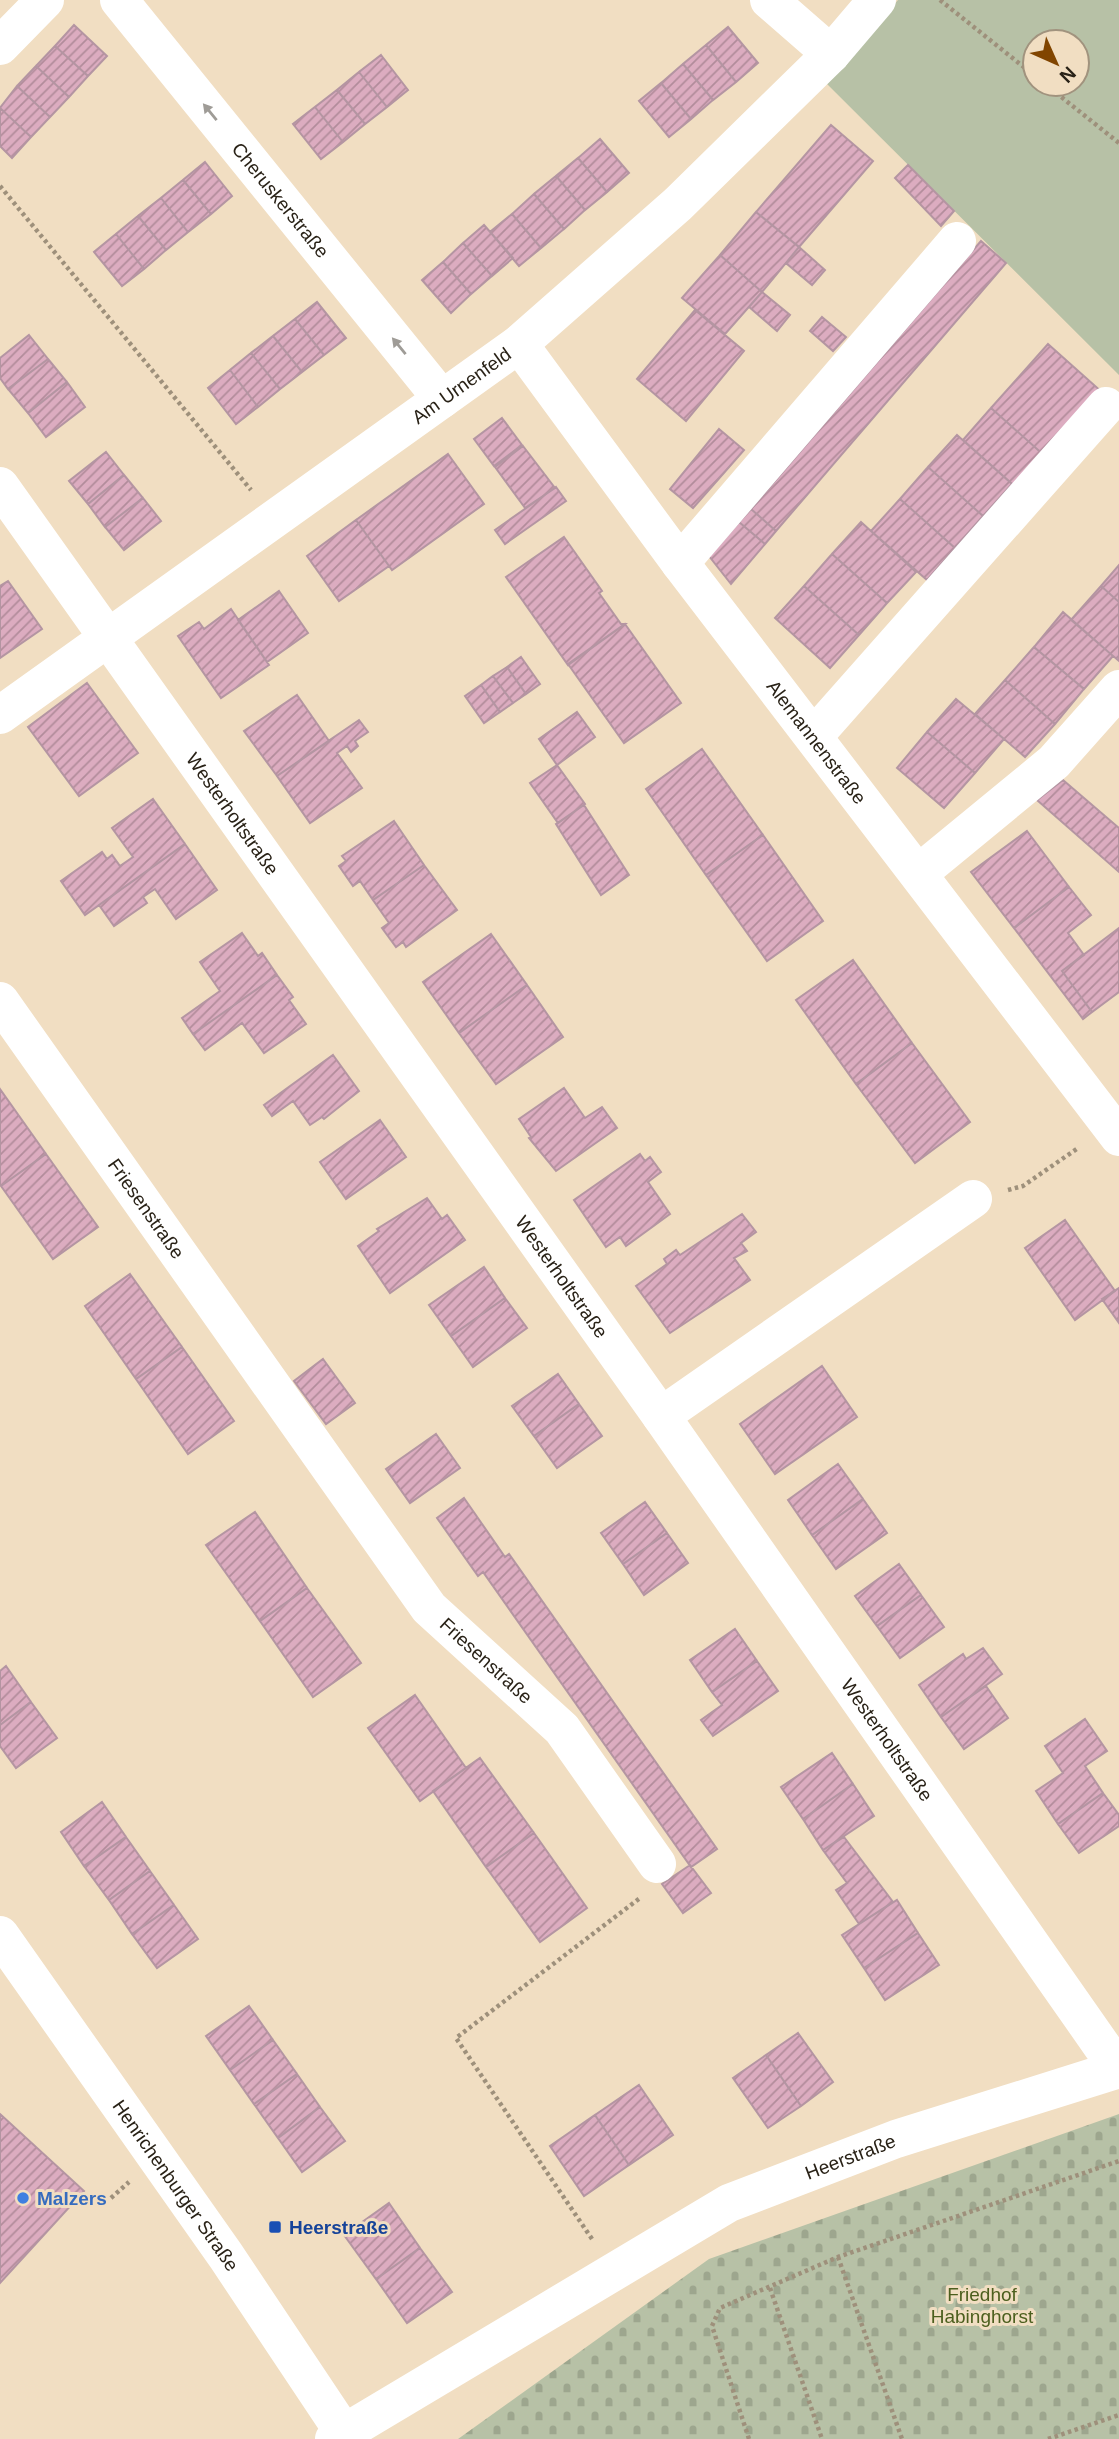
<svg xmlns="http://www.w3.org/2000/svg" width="1119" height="2439" font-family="Helvetica,sans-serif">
	<defs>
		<pattern id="cemetery-stones" width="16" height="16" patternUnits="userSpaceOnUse" patternTransform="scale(1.75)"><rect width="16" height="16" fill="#b7c1a6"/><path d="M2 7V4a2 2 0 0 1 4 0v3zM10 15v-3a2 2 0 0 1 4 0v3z" fill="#9da68e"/></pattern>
		<pattern id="building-hatch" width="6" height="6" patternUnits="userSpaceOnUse" patternTransform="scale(1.75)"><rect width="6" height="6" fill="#dcacc0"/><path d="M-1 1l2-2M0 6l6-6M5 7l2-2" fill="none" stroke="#b28c9b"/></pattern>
	</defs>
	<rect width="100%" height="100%" fill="#f1dec2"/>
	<path fill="url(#cemetery-stones)" d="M1119,2114V2439H458L709,2259Z"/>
	<path fill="#b7c1a6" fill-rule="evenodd" d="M898,0H1119V375L826,83ZM1035,42H1077V84H1035Z"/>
	<path fill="url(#building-hatch)" stroke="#b495a2" stroke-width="2" d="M74,25L107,56L88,76L55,46Z
		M728,27L758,63L736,82L706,45Z
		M706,45L736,82L713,100L683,64Z
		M55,46L88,76L69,97L36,66Z
		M381,55L408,90L387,107L359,72Z
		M683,64L713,100L691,119L661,83Z
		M36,66L69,97L50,117L17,86Z
		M359,72L387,107L365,124L337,90Z
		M661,83L691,119L669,137L639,101Z
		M17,86L50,117L31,137L0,108Z
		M337,90L365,124L343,142L315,107Z
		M315,107L343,142L321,159L293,124Z
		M0,108L31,137L12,158L0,146Z
		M831,125L873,161L799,247L756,212Z
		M600,139L629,173L607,192L578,158Z
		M578,158L607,192L585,210L556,176Z
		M205,162L232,196L211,214L183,180Z
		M908,165L954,211L941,226L895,178Z
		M556,176L585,210L564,229L534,194Z
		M183,180L211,214L188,232L161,198Z
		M534,194L564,229L541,248L512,214Z
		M161,198L188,232L166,250L138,216Z
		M756,212L799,247L762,292L720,255Z
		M512,214L541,248L519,266L490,232Z
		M138,216L166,250L144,269L116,234Z
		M484,225L513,258L492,276L463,243Z
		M116,234L144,269L122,286L94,252Z
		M981,241L1006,263L776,531L751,509Z
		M463,243L492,276L471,294L443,262Z
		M799,247L825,270L812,285L786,263Z
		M720,255L762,292L725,334L682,298Z
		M443,262L471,294L451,313L422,280Z
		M762,292L790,315L777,331L749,307Z
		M317,302L346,338L324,355L295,319Z
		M695,310L744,351L686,421L637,379Z
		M822,317L846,337L833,351L810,331Z
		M295,319L324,355L302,372L273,336Z
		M29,335L48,359L8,389L0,378V358Z
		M273,336L302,372L280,389L251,353Z
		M1048,344L1103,393L1046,457L991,408Z
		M251,353L280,389L258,407L230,370Z
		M48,359L67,382L28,413L8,389Z
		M230,370L258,407L236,424L208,388Z
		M67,382L85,407L46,437L28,413Z
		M991,408L1046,457L1018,489L963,440Z
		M502,418L522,445L494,466L474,439Z
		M719,429L744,450L693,508L670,489Z
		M957,435L1012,484L983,516L928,467Z
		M523,446L555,488L525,508L495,467Z
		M106,452L124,475L88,504L69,481Z
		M448,454L484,504L392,570L356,520Z
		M928,467L983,516L955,548L900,499Z
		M124,475L143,498L105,527L88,504Z
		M556,487L566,501L505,544L495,530Z
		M143,498L161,521L124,550L105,527Z
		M900,499L955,548L927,580L871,531Z
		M751,509L776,531L765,544L739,522Z
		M356,520L389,566L339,601L307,556Z
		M739,522L765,544L731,584L709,556Z
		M861,522L916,572L887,603L832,554Z
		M564,537L602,591L599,593L621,624H625L568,665L506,577Z
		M832,554L887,603L859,635L804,586Z
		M1119,565V602L1101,586Z
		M8,581L42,629L0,658V586Z
		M804,586L859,635L830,668L775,618Z
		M1101,586L1119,602V661L1071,620Z
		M279,591L308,633L267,662L238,620Z
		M231,609L269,665L221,698L178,636L199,622L204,629Z
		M1063,612L1113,656L1084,689L1034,647Z
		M625,624L681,703L624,743L568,664Z
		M1034,647L1084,689L1055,724L1005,680Z
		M521,657L540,684L526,694L507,667Z
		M507,667L526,694L513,703L493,676Z
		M493,676L513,703L500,712L481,685Z
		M1005,680L1055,724L1025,757L975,714Z
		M87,683L138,753L79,796L28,727Z
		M481,685L500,712L484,723L465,696Z
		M297,695L329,741L277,776L244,731Z
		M956,699L1004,739L975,773L927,732Z
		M577,712L595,737L557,765L539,739Z
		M359,720L368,732L355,741L358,746L351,752L347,746L337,753L362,788L310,823L277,776Z
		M927,732L975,773L944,808L897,768Z
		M702,749L763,835L706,875L646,789Z
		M557,765L585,804L558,823L530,783Z
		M1063,780L1119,828V872L1037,800Z
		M153,799L185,844L85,915L61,881L102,852L107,859L112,855L120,866L133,857L112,828Z
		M584,805L629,875L601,895L556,824Z
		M394,821L424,865L373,900L360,881L353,886L339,866L346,861L342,856Z
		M1027,831L1069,887L1014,928L971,872Z
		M763,835L823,921L767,961L706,875Z
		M185,844L217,890L176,919L155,889L143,897L147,903L114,926L99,905Z
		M424,865L457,910L406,947L403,942L396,947L382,928L389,923L373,900Z
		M1069,887L1091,915L1068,933L1084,955L1062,971L1092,1012L1083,1019L1014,928Z
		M1119,928V992L1092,1012L1062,971Z
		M242,933L258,956L262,953L277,975L193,1034L182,1018L220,991L200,962Z
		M491,934L527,985L459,1033L423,982Z
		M853,960L912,1043L856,1084L796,1000Z
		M277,975L293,997L289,1000L306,1024L264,1053L242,1023L205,1050L193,1034Z
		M527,985L563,1037L496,1084L459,1033Z
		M912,1043L970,1122L915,1163L856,1084Z
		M333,1055L359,1091L324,1119L322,1117L310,1125L293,1101L272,1116L264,1105Z
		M564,1088L585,1118L602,1107L617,1128L556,1171L529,1138L531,1137L519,1119Z
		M0,1089L46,1154L1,1186L0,1185Z
		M380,1120L406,1157L346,1199L320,1162Z
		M46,1154L98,1227L53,1259L1,1186Z
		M640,1154L645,1161L650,1157L661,1172L648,1182L670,1214L626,1246L620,1237L606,1247L574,1200Z
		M427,1198L442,1219L447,1215L465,1240L390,1293L358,1246L379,1231L377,1229Z
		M742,1214L756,1232L741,1243L747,1251L734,1258L750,1280L670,1333L636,1286L667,1264L664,1259L676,1250L680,1255Z
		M1065,1220L1115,1291L1075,1320L1025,1248Z
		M484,1267L505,1298L451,1336L429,1305Z
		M130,1274L182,1347L136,1379L85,1306Z
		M1119,1288V1323L1102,1299Z
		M505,1298L527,1328L473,1367L451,1336Z
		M182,1347L234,1421L188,1454L136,1379Z
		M323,1359L355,1403L326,1424L294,1381Z
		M822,1366L857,1417L775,1474L740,1424Z
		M558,1374L579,1404L534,1436L512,1406Z
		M579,1404L602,1436L557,1468L534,1436Z
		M436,1434L460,1468L410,1503L386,1469Z
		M838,1464L863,1499L812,1535L788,1500Z
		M464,1498L505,1557L509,1554L717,1849L691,1867L483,1572L478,1576L437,1518Z
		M863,1499L887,1533L836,1569L812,1535Z
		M645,1502L667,1533L623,1564L601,1533Z
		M255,1512L307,1588L260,1621L206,1545Z
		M667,1533L688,1563L644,1595L623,1564Z
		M899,1564L921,1595L877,1626L855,1596Z
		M307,1588L361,1663L313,1697L260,1621Z
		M921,1595L944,1627L900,1658L877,1626Z
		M735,1629L757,1661L712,1692L690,1660Z
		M983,1648L1002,1674L941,1717L919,1685L963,1654L966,1659Z
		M757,1661L778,1691L713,1736L701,1720L722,1705L712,1692Z
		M6,1666L31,1702L0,1725V1671Z
		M986,1686L1008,1718L964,1749L941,1717Z
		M415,1695L466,1768L420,1801L368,1728Z
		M31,1702L57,1738L16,1768L0,1746V1725Z
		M1085,1719L1107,1751L1085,1766L1103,1793L1058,1824L1036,1791L1063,1773L1045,1746Z
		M832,1753L853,1784L803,1819L781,1787Z
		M480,1758L534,1833L486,1867L433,1791Z
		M853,1784L874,1816L823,1850L803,1819Z
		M1103,1793L1119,1815V1826L1079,1853L1058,1824Z
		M102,1802L126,1837L84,1866L61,1832Z
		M534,1833L587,1908L540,1942L486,1867Z
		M126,1837L150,1871L109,1900L84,1866Z
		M844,1837L893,1902L859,1924L836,1890L847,1883L823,1850Z
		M690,1865L711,1893L683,1913L662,1884Z
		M150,1871L174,1905L132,1934L109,1900Z
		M897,1900L918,1933L864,1968L842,1935Z
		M174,1905L198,1939L157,1968L132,1934Z
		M918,1933L939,1965L885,2000L864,1968Z
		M249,2006L273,2040L230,2070L206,2036Z
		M798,2033L833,2082L801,2106L766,2055Z
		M273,2040L297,2074L254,2104L230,2070Z
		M766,2055L801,2106L768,2128L733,2078Z
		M297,2074L320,2107L278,2138L254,2104Z
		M639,2085L673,2135L629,2165L595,2115Z
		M320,2107L345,2141L302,2172L278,2138Z
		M0,2114L84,2191L0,2283Z
		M595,2115L629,2165L584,2196L550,2146Z
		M389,2203L420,2248L376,2279L344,2235Z
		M420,2248L452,2292L407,2323L376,2279Z"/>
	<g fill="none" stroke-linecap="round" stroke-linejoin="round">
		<path stroke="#9e907b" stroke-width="4.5" stroke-dasharray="3.5 3.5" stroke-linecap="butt" d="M940,0L1035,76
			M1045,84L1119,143
			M0,186L251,490
			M1008,1190L1023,1186L1078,1148
			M111,2198L129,2182
			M592,2239L456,2038L640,1898
			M838,2257L902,2439
			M770,2288L822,2439
			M749,2439L712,2326L720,2308L838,2257L1119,2161
			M1048,2439L1119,2415"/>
		<g stroke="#fff" stroke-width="38">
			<path id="s1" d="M119,0L442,399"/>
			<path d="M769,0L831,54"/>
			<path d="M0,46L45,0"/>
			<path id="s2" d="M519,344L680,563L1119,1137"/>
			<path id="s3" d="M0,486L661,1416L1118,2069"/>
			<path d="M680,563L957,241"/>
			<path id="s4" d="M0,715L519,344L678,204L831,54L877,0"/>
			<path d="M814,736L1106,406"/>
			<path d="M919,873L1054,762L1119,689"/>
			<path id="s5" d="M0,1001L429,1608L562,1729L657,1864"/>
			<path d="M661,1416L973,1199"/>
			<path id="s6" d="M334,2439L729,2203L896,2139L1119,2069"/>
		</g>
		<path stroke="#fff" stroke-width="38" id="s7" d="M0,1935L226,2256L348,2439"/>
	</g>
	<defs><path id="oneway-solid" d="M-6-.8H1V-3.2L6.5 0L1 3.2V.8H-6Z" transform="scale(1.75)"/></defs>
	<g fill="#9f9c97">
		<use href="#oneway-solid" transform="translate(210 112) rotate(-129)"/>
		<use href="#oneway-solid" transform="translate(399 346) rotate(-129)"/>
	</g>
	<circle fill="#3f7fe0" stroke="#f1dec2" stroke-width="2.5" cx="23" cy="2198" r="7"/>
	<rect fill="#1a4fb4" stroke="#f1dec2" stroke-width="2.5" x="268" y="2220" width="14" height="14" rx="3.5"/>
	<g text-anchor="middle" stroke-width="6" stroke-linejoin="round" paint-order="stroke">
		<g font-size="19" fill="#292217" stroke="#f1dec2">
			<text dy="7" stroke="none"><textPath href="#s1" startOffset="257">Cheruskerstraße</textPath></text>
			<text dy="7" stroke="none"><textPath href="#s4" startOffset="567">Am Urnenfeld</textPath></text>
			<text dy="7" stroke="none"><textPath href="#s2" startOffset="497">Alemannenstraße</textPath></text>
			<text dy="7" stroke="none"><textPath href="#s3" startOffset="402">Westerholtstraße</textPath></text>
			<text dy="7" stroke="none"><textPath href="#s5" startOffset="254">Friesenstraße</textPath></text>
			<text dy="7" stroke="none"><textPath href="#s3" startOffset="970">Westerholtstraße</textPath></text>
			<text dy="7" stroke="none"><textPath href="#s5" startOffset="821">Friesenstraße</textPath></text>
			<text dy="7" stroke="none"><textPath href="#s3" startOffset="1536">Westerholtstraße</textPath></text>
			<text dy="7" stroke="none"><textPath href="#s6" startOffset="590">Heerstraße</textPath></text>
			<text dy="7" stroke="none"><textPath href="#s7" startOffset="306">Henrichenburger Straße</textPath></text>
		</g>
		<g font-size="19" font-weight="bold" fill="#366cbe" stroke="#f1dec2" text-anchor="start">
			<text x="37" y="2205">Malzers</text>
		</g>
		<g font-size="19" font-weight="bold" fill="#164399" stroke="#f1dec2" text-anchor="start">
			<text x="289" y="2234">Heerstraße</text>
		</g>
		<g font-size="19" fill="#4c5f1e" stroke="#f1dec2">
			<text x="982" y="2301">Friedhof<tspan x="982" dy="22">Habinghorst</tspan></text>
		</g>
	</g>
	<g transform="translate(1056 63) rotate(135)"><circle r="33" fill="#f1dec2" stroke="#a1937e" stroke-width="2"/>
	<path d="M0-5L12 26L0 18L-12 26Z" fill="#814500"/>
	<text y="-10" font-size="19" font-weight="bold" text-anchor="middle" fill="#292217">N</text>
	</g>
</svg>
